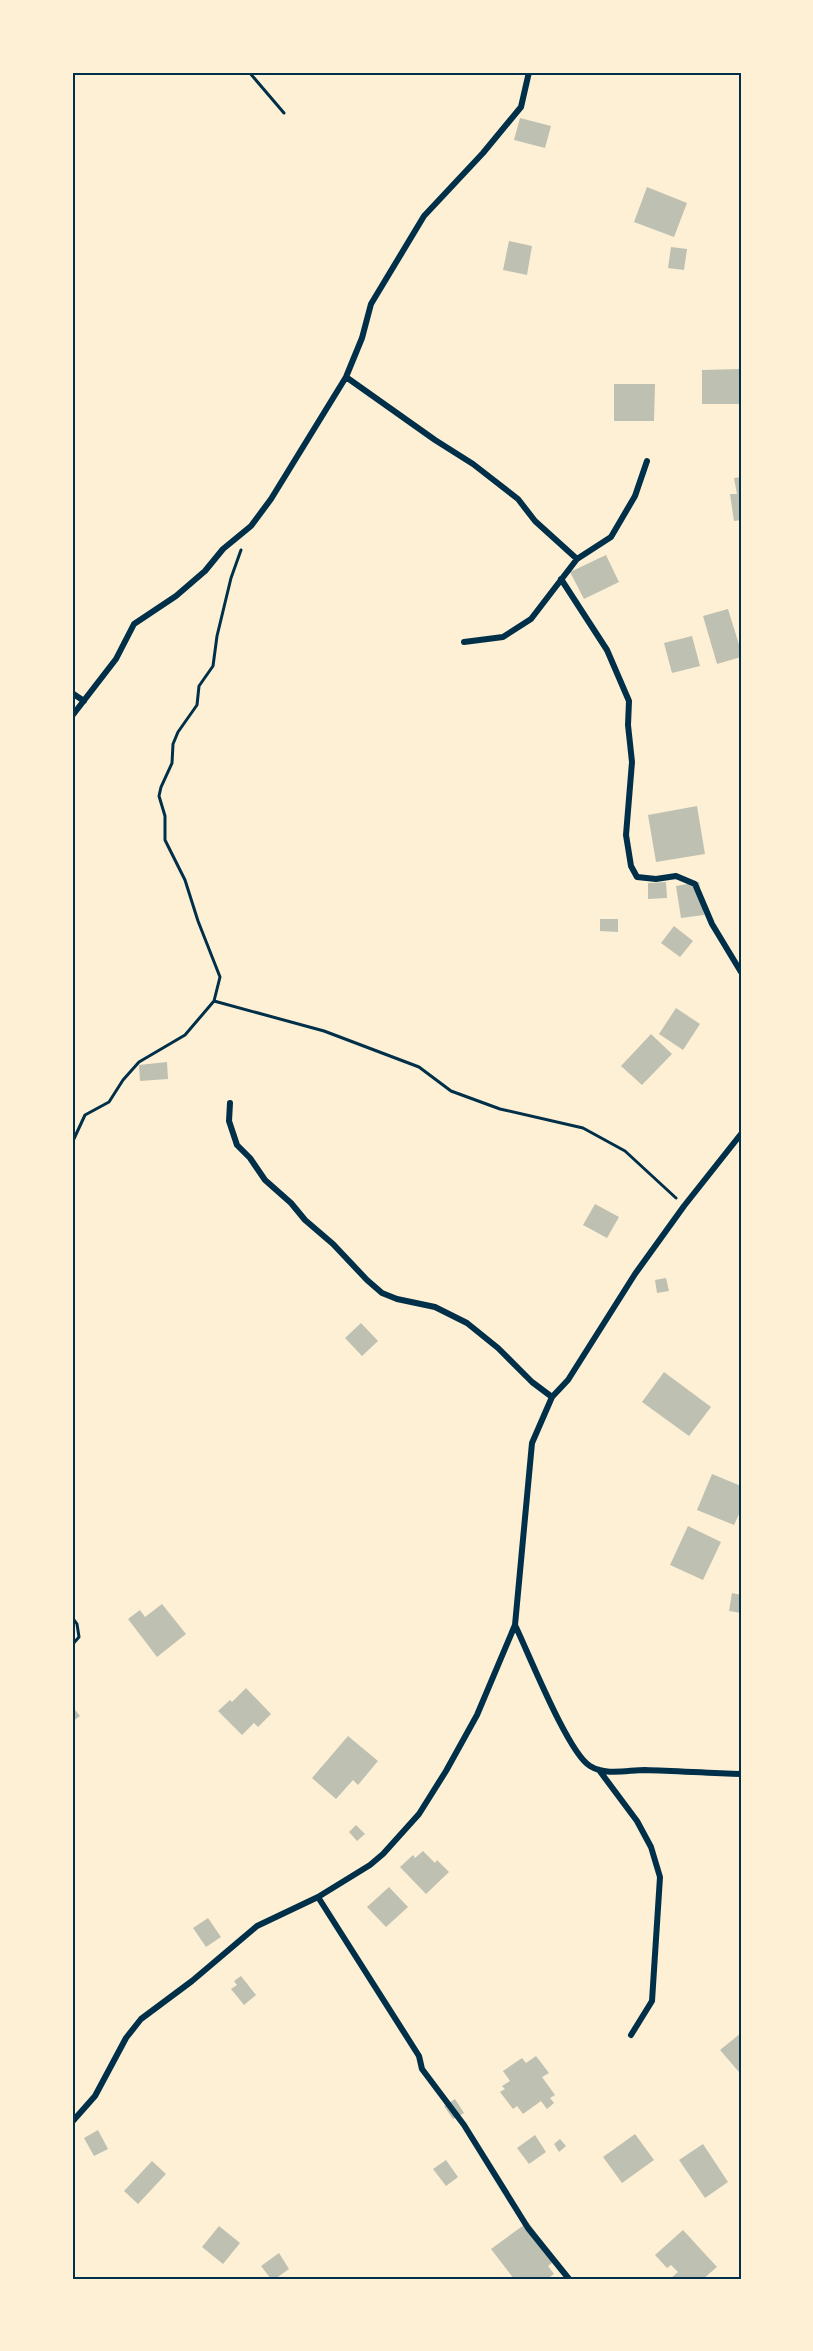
<svg xmlns="http://www.w3.org/2000/svg" width="813" height="2351" font-family="Manrope,sans-serif">
	<rect width="100%" height="100%" fill="#fdf0d5"/>
	<path fill="#bec0b2" d="M520,118L551,126L545,148L514,140Z
		M647,187L687,203L674,237L634,222Z
		M509,241L532,246L527,275L503,270Z
		M671,247L687,249L684,270L668,268Z
		M741,369V404H702V370Z
		M614,384H655L654,421H614Z
		M741,477V520L734,521L730,494H737L734,478Z
		M606,555L619,582L584,599L570,572Z
		M728,609L741,651V657L717,664L703,616Z
		M692,636L700,666L672,673L664,643Z
		M697,806L705,854L656,862L648,815Z
		M666,882L667,898L648,899V883Z
		M699,882L704,915L681,918L676,886Z
		M600,919H618V932L600,931Z
		M674,926L693,941L680,957L661,943Z
		M676,1008L700,1024L683,1050L659,1034Z
		M651,1034L672,1054L642,1085L621,1066Z
		M167,1062L168,1079L140,1081L139,1065Z
		M595,1204L619,1217L607,1238L583,1225Z
		M666,1278L669,1291L657,1293L655,1280Z
		M361,1323L378,1341L362,1356L345,1338Z
		M664,1372L711,1407L689,1436L642,1402Z
		M712,1474L741,1486V1510L734,1525L697,1510Z
		M688,1526L721,1542L703,1580L670,1565Z
		M732,1593L741,1595V1613L729,1611Z
		M162,1604L186,1634L157,1657L128,1619L140,1610L145,1617Z
		M246,1688L271,1714L258,1727L254,1723L242,1735L218,1711L230,1700L232,1702Z
		M72,1706L80,1716L72,1722Z
		M348,1736L378,1761L358,1785L353,1780L336,1799L312,1778Z
		M356,1825L365,1834L357,1841L349,1832Z
		M423,1851L435,1863L437,1860L449,1872L426,1894L400,1867L413,1855L415,1858Z
		M389,1887L408,1907L386,1927L367,1907Z
		M208,1918L221,1937L206,1947L193,1928Z
		M241,1976L256,1995L244,2005L231,1989L237,1985L234,1981Z
		M741,2033V2070L739,2072L720,2050Z
		M536,2056L549,2073L542,2077L555,2095L550,2098L554,2103L547,2109L541,2101L523,2114L517,2106L513,2109L500,2092L505,2089L502,2086L510,2081L503,2071L522,2058L526,2063Z
		M455,2099L464,2113L453,2119L444,2106Z
		M98,2130L108,2149L94,2156L84,2138Z
		M635,2134L654,2160L622,2183L603,2157Z
		M535,2135L546,2152L529,2164L517,2148Z
		M560,2139L566,2146L559,2152L554,2144Z
		M703,2144L728,2182L705,2198L679,2160Z
		M446,2160L458,2177L446,2186L433,2169Z
		M152,2161L166,2174L138,2204L124,2191Z
		M528,2222L556,2260L548,2266L554,2274L547,2279H514L491,2249Z
		M219,2226L240,2243L223,2264L202,2247Z
		M683,2230L717,2267L703,2279H670L678,2272L671,2265L667,2268L655,2255Z
		M279,2253L289,2269L275,2279H271L261,2266Z"/>
	<g fill="none" stroke-linecap="round" stroke-linejoin="round">
		<path stroke="#003049" stroke-width="3" d="M249,72L284,113
			M214,1001L324,1031L419,1067L451,1091L500,1109L583,1128L625,1151L676,1198
			M72,1143L85,1115L109,1102L123,1080L139,1062L185,1035L214,1001L220,977L198,921L185,880L165,840V816L159,796L161,787L172,763L173,744L178,732L197,705L199,686L213,666L217,636L231,578L241,550
			M72,1617L77,1624L79,1637L72,1645"/>
		<path stroke="#003049" stroke-width="6" d="M346,377L435,440L473,464L518,499L535,521L577,559
			M561,579L607,650L629,701L628,725L632,762L626,835L631,866L637,877L656,879L676,876L695,884L712,924L741,972
			M464,642L503,637L531,619L577,559L611,537L635,496L647,461
			M72,693L84,701
			M72,716L116,659L134,624L176,596L205,571L223,549L251,526L271,499L346,377L362,338L371,304L424,216L483,153L521,107L529,72
			M230,1103L229,1121L237,1145L250,1158L265,1180L291,1203L305,1220L333,1244L367,1280L382,1293L397,1299L435,1307L467,1323L498,1348L532,1382L552,1397
			M515,1625C528,1652 568,1753 590,1766C606,1776 628,1770 645,1770C677,1771 709,1773 741,1774
			M599,1770L637,1821L651,1847L660,1877L652,2001L631,2035
			M318,1897L419,2056L422,2069L464,2125L528,2228L569,2279
			M72,2122L95,2096L126,2038L141,2019L192,1981L257,1926L318,1897L370,1865L383,1854L419,1814L446,1771L477,1715L515,1625L532,1443L552,1397L568,1380L635,1274L684,1206L741,1134"/>
	</g>
	<rect width="813" height="2351" fill="none" stroke="#fdf0d5" stroke-width="147"/>
	<rect x="74" y="74" width="666" height="2204" fill="none" stroke="#003049" stroke-width="2"/>
</svg>
